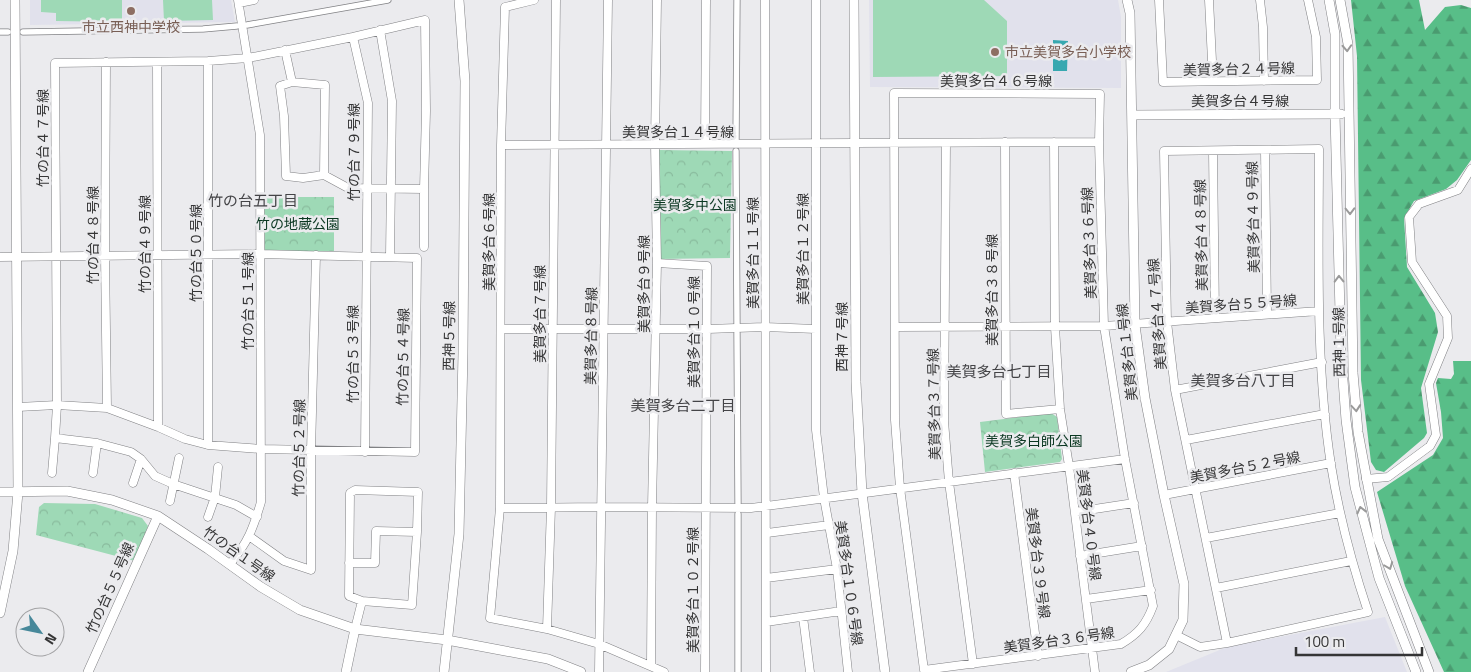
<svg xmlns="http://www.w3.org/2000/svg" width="1471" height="672" font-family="'Titillium Web','Noto Sans JP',sans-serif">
	<defs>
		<pattern id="forest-firs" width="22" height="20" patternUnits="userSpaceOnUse" patternTransform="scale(1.25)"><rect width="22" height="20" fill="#58be88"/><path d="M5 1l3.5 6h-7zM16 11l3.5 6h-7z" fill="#4a9b70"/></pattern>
		<pattern id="park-crowns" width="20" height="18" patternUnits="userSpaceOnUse" patternTransform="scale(1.25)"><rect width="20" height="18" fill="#9ed9b6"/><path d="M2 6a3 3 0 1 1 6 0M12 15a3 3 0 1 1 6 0" fill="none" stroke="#89bb9d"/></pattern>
	</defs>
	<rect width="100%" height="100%" fill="#ebebee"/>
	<path fill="#e1e1ec" d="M30,0H231L235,22L30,25Z
		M869,0H1118L1121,17V88L870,87Z
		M1385,617L1407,672H1166L1227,647Z"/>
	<path fill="#9ed9b6" d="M41,0H122V22L56,21V13L41,12Z
		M163,0H212L213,20L164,21Z
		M873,0H984L1007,21V76L873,77Z"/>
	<path fill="url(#forest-firs)" d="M1351,0H1419L1425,30L1445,7L1461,5L1471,8V160L1457,180L1446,189L1414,201L1404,218L1407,267L1435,313L1438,332L1421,388L1427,433L1424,438L1384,472L1376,470L1371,462L1361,380L1357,56Z
		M1453,361H1471V672H1444L1405,586L1377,492L1433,455L1443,438L1441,412L1436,383L1438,378L1451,379L1454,374Z"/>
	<path fill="url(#park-crowns)" d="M659,150L732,151L730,258L659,259Z
		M263,197H334V251H266L264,248Z
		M1051,413L1057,417L1062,459L1060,462L985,472L980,422Z
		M44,503L95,504L142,518L148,526L135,561L36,535L39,507Z"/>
	<path fill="#37a8b0" d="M1053,40L1068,41L1067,71H1053Z"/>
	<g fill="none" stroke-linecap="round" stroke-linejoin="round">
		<g stroke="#808184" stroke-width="7">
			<path id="pedestrian" d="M247,25L388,0
				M0,32H8
				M23,32L203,29L237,26
				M736,140L737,0
				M736,151L737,324
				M737,333L738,503
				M738,514V672"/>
		</g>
		<g stroke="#808184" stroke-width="9">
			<path id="minor" d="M534,0L505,7L501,145L500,508L490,618L547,629L599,644L664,672
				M765,0L766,672
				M816,0V430L824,498L837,569L848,672
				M1159,0L1163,82L1317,80L1316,37L1308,0
				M1209,0L1213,81
				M1260,0L1263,27L1264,81
				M239,3L254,0
				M380,30L392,101L390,257
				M353,37L425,20L426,111L424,189V247
				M285,50L292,82
				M106,62L105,256L107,408
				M157,62L158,427
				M1005,142L1006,414L1060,409
				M1054,142L1055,327L1060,409L1069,466L1095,672
				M946,143L944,421L949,482L973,664
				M705,144L706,0
				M501,145L854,143C936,143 1017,142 1099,142L1104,326L1125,459L1153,606C1146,625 1138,634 1121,644L924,670L900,488L895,420L894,93L1100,94L1099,142
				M1319,149C1319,254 1315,361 1331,465C1339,515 1352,564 1368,612L1227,643L1175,390L1167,322L1164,151Z
				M1265,150L1267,313
				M1213,151L1215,318
				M324,175L325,85L292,82L280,86L284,116L286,176L303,178L324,175L348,188L424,189
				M0,257L260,254L417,258L415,452L261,449L208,445L185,439L158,427L107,408L57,405L18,407
				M657,263L707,266L705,672
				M895,327L1104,326L1319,311
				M501,329H708L765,327L816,329
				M1175,390L1322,362
				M1186,440L1325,414
				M208,445V61
				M52,473L55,438
				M93,473L97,443
				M1014,473L1038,656
				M1366,479L1388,477L1430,446L1436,435L1429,384L1448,338L1447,316L1412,262L1409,217L1419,204L1458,190L1471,169
				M133,483L141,459
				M1164,495L1331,463
				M170,501L179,458
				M500,508L601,507L751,508L1125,459
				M1075,512L1134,503
				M208,517L215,497L218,467
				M257,517L236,505L173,484L155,476L141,459L131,452L97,443L55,438L57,405L55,63L208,61L248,58L353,37L368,103L365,452
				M767,533L829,525
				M249,536L284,561L311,570V451L316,255
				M1206,538L1340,513
				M1080,556L1142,546
				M349,563H375L376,531L417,532
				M230,564C248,542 253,529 261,502L260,135L238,0
				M766,578L837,569
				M1216,588L1351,561
				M1086,599L1151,590
				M803,617L810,672
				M766,622L841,611
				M355,629L362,601L349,596L350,493L355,490L418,492L417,532L412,605L362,601
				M547,629L551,507L556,0
				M1176,635L1200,647L1227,643
				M651,666L652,507L657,263L655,144L657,0
				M599,672L608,0"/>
		</g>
		<g stroke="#808184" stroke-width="10">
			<path id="tertiary" d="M854,0L856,382L862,493L885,672
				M1127,0L1130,13L1135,325L1145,398L1164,495L1184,584L1183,620L1169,649L1149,665L1131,672
				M1329,0L1335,34V114L1341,353L1346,420L1355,487L1379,578L1416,672
				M1340,0L1348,44L1353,373L1358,432L1378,539L1429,672
				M1132,115L1341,114
				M0,492L67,491L112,500L158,516L208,549L261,587L300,610L355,629L447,640L548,659L581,672
				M0,613L13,551L18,492L15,0
				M88,672L158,516
				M346,672L355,629
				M444,672L459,534L463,353L465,81L459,0"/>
		</g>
		<use href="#pedestrian" stroke="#fff" stroke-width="5.5"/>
		<use href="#minor" stroke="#fff" stroke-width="8"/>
		<use href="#tertiary" stroke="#fff" stroke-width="9"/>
	</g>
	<defs><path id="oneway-chevron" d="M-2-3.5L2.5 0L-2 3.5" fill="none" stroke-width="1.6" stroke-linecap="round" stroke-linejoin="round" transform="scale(1.25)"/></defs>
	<g stroke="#9a9a9a">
		<use href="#oneway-chevron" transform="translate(1347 48) rotate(87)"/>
		<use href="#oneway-chevron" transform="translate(1350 211) rotate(89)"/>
		<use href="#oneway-chevron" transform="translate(1339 279) rotate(-91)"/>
		<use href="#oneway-chevron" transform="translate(1356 408) rotate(85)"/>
		<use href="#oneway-chevron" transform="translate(1361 510) rotate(-104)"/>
		<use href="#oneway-chevron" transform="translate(1389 566) rotate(69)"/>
	</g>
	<g fill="#8d6e63" stroke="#ebebee" stroke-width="2">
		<circle cx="131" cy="11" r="5"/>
		<circle cx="995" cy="52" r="5"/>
	</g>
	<g text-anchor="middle" stroke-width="5" stroke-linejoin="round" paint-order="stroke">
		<g font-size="14" fill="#785e54" stroke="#ebebee">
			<text x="131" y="32">市立西神中学校</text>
			<text x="1005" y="57" text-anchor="start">市立美賀多台小学校</text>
		</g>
		<g font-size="14" fill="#353536" stroke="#ebebee">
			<text transform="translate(1239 69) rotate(-1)" y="5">美賀多台２４号線</text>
			<text x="996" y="86">美賀多台４６号線</text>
			<text x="1240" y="106">美賀多台４号線</text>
			<text x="678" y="137">美賀多台１４号線</text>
			<text transform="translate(43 138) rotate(-90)" y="5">竹の台４７号線</text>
			<text transform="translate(354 152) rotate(-90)" y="5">竹の台７９号線</text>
			<text transform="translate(1253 217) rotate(-91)" y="5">美賀多台４９号線</text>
			<text transform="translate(93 235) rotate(-90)" y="5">竹の台４８号線</text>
			<text transform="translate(1201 235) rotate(-91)" y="5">美賀多台４８号線</text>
			<text transform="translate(489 242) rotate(-90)" y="5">美賀多台６号線</text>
			<text transform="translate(1089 243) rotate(-92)" y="5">美賀多台３６号線</text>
			<text transform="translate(145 244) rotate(-90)" y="5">竹の台４９号線</text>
			<text transform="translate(803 249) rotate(-90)" y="5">美賀多台１２号線</text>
			<text transform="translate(196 253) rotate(-90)" y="5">竹の台５０号線</text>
			<text transform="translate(753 253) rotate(-90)" y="5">美賀多台１１号線</text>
			<text transform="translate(644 284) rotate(-90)" y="5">美賀多台９号線</text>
			<text transform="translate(992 290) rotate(-90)" y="5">美賀多台３８号線</text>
			<text transform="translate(248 301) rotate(-90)" y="5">竹の台５１号線</text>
			<text transform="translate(1241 304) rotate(-4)" y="5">美賀多台５５号線</text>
			<text transform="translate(540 314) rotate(-90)" y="5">美賀多台７号線</text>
			<text transform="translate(1157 314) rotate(-94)" y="5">美賀多台４７号線</text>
			<text transform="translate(694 332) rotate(-90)" y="5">美賀多台１０号線</text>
			<text transform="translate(449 336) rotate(-89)" y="5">西神５号線</text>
			<text transform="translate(591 336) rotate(-89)" y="5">美賀多台８号線</text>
			<text transform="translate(842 337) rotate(-90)" y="5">西神７号線</text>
			<text transform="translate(1339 342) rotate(-91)" y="5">西神１号線</text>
			<text transform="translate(1127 352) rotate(-96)" y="5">美賀多台１号線</text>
			<text transform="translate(353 354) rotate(-90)" y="5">竹の台５３号線</text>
			<text transform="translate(403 357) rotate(-89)" y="5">竹の台５４号線</text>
			<text transform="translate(934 404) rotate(-91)" y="5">美賀多台３７号線</text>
			<text transform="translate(299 448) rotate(-89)" y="5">竹の台５２号線</text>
			<text transform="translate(1245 467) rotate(-11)" y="5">美賀多台５２号線</text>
			<text transform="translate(1089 525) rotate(83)" y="5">美賀多台４０号線</text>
			<text transform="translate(239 554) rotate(35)" y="5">竹の台１号線</text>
			<text transform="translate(1038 563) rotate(83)" y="5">美賀多台３９号線</text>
			<text transform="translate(849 583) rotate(82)" y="5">美賀多台１０６号線</text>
			<text transform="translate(110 588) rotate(-66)" y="5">竹の台５５号線</text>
			<text transform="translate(693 590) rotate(-90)" y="5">美賀多台１０２号線</text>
			<text transform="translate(1059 640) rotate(-8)" y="5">美賀多台３６号線</text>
		</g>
		<g font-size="14" fill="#0b3822" stroke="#ebebee">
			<text x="695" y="210">美賀多中公園</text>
			<text x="298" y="229">竹の地蔵公園</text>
			<text x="1034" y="446">美賀多白師公園</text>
		</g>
		<g font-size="15" fill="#444447" stroke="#ebebee">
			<text x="253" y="206">竹の台五丁目</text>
			<text x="999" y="377">美賀多台七丁目</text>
			<text x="1243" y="386">美賀多台八丁目</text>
			<text x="683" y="411">美賀多台二丁目</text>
		</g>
	</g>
	<g transform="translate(40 632) rotate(123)"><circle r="24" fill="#ebebee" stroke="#a2a2a4"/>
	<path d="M0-4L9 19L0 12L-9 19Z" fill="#47889a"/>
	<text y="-8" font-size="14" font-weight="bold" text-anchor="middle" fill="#353536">N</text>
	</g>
	<path d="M1296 647v8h126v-8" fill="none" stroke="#353536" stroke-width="2.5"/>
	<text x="1304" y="647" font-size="15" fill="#353536" stroke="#ebebee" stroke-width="4" paint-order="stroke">100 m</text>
</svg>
